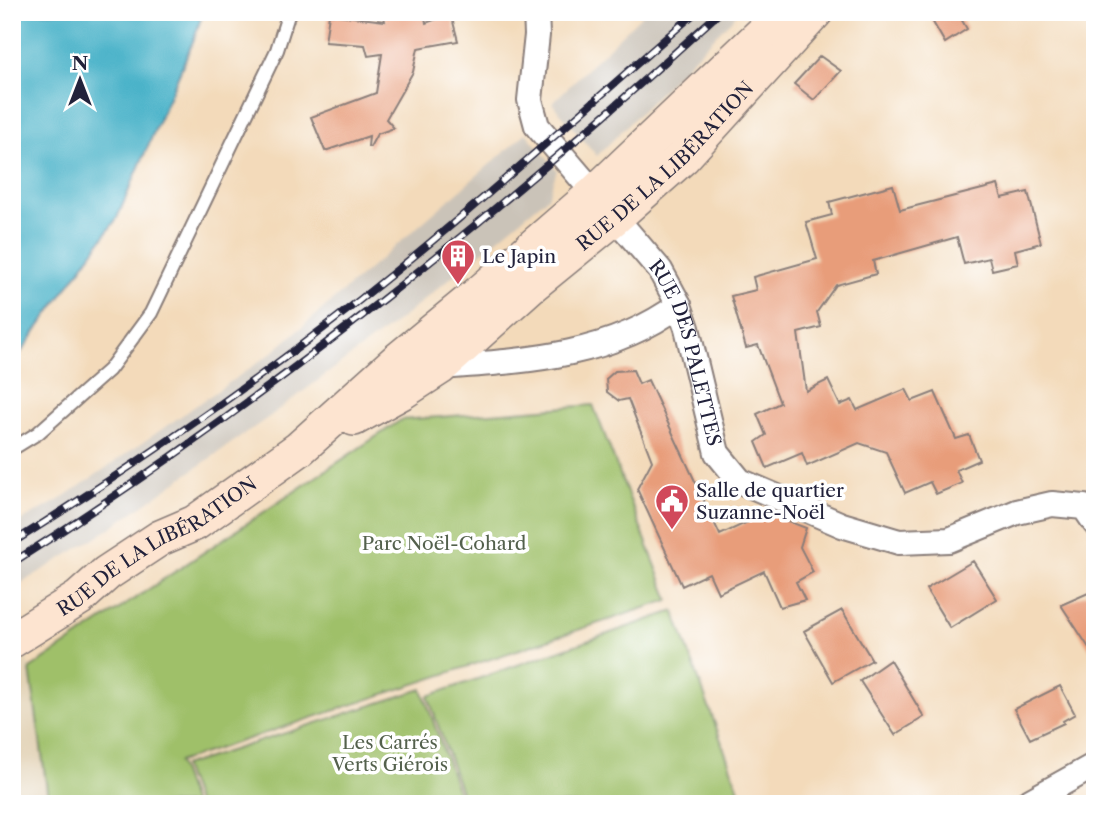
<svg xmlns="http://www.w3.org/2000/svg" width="1107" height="816" font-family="'Libre Caslon Text',serif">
	<rect width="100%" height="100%" fill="#fff"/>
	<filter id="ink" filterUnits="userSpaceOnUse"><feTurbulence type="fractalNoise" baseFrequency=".0143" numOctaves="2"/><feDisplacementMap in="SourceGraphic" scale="14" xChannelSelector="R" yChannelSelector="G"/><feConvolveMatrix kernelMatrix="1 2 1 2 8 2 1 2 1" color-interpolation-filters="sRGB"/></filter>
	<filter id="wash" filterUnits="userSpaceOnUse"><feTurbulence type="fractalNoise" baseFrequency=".00686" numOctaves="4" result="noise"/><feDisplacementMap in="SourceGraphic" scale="28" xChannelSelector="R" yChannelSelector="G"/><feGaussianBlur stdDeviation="1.57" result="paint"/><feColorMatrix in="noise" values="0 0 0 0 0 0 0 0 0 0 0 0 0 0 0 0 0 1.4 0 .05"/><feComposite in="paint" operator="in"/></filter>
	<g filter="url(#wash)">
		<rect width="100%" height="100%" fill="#f3daba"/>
		<path fill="#e2d2b5" d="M27,659L30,669L49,804H12V668Z"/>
		<path fill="#cac3b8" d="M645,12H739L597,156L552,103Z
			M526,133L557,170L548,197L407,314L269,417L106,531L12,589V526L61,499L272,353Z"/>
		<path fill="#9fc069" stroke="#607152" stroke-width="2" d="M593,405L669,600L178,762L193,804H49L30,669L401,420Z
			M674,611L744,804H465L428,696Z
			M422,689L462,804H197L183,766Z"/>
		<path fill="#4bb3c9" stroke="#366a82" stroke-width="2" d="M12,12H203L194,39L117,218L12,365Z"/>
		<g id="blocks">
			<path fill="#e89d7a" d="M383,12H424L426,23L451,14L458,41L418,48L413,72L386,119L394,128L377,134L370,147H368L369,136L325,151L311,117L376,93L382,54L368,56L365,45L325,42L329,14L385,21Z
				M927,12H957L967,29L945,43Z
				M820,56L841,71L814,100L794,84Z
				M893,185L900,210L998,185L1002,198L1028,192L1041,243L1015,250L1018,264L992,270L989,258L964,264L957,237L873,261L876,274L836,285L817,312L821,327L798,333L806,391L828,380L840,405L852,400L857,410L906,389L912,401L935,392L956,439L969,435L979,460L956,470L962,483L936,494L930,482L905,493L886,452L859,443L807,466L802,453L767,468L756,442L766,435L757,414L780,403L758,345L746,348L731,296L756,290L753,277L817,259L806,222L832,215L829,202Z
				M633,370L639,384L648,380L720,535L767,513L806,528L800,547L813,572L796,582L805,600L780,607L764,571L718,593L709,573L682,586L637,489L652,461L628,399L619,401L607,392L606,379L615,371Z
				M973,561L997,599L950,628L926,589Z
				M1095,590V657L1061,605Z
				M842,610L872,660L833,682L804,631Z
				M890,660L924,717L895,735L860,681Z
				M1060,686L1075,714L1063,721L1064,723L1030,739L1014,709Z"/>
		</g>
	</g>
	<g filter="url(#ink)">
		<use href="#blocks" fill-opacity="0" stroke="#8a7e7a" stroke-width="2"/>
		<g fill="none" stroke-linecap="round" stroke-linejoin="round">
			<g stroke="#8a7e7a" stroke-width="16">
				<path id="lane" d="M12,449L38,433L109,370L151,313L277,50L289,12"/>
			</g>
			<g stroke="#8a7e7a" stroke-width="28">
				<g id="street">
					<path id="s1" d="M536,12L537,35L530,100L537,126L660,270L679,305L687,328L717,453L740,481L842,525L899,542L949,540L1017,512L1052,504L1084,507L1095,523"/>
					<path d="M440,367C524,361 609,357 679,305"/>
					<path d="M1025,804L1095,765"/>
				</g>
			</g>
			<g stroke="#8a7e7a" stroke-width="38">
				<g id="secondary">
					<path id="s2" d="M354,418L403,391L440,367L529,287L615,217L683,157L815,12"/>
					<path id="s3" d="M12,640L79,598L107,573L160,538L195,523L299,449L397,361L481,292L594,194L785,12"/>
				</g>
			</g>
			<use href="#lane" stroke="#fff" stroke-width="12"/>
			<use href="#street" stroke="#fff" stroke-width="24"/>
			<use href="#secondary" stroke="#fde4d0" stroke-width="35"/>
			<g stroke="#22223b" stroke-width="8">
				<path id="rail" d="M12,543C112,480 210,414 304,343C441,240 567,124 696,12
					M12,563C266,402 498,215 720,12"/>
			</g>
			<use href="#rail" stroke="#fff" stroke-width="5" stroke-dasharray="16" stroke-linecap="butt"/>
		</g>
	</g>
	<defs>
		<g id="building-pin" transform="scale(1.75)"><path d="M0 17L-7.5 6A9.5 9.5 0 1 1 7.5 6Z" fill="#d1495b" stroke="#fff"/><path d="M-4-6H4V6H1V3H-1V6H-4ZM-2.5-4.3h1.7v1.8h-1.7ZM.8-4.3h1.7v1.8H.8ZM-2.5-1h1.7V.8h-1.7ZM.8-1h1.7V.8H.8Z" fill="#fff"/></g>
		<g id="civic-pin" transform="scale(1.75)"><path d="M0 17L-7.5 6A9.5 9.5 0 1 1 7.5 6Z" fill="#d1495b" stroke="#fff"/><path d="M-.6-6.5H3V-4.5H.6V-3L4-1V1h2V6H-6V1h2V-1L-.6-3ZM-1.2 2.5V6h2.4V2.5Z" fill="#fff"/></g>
	</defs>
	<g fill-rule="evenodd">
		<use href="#building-pin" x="458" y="256"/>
		<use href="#civic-pin" x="672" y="501"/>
	</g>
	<g text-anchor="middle" stroke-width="7" stroke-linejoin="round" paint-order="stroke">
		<g font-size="19" fill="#22223b" stroke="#fff">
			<text dy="7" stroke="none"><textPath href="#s2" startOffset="402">RUE DE LA LIBÉRATION</textPath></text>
			<text dy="7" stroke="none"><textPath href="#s1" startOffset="392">RUE DES PALETTES</textPath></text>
			<text dy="7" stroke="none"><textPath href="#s3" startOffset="173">RUE DE LA LIBÉRATION</textPath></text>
		</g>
		<g font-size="19" fill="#22223b" stroke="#fff" text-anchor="start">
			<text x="482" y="263">Le Japin</text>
			<text x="696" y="497">Salle de quartier<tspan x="696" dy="22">Suzanne-Noël</tspan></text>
		</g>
		<g font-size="19" fill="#54614d" stroke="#fff">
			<text x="444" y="550">Parc Noël-Cohard</text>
			<text x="390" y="749">Les Carrés<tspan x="390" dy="22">Verts Giérois</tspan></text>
		</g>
	</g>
	<rect width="1107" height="816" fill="none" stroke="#fff" stroke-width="42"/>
	<g transform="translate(80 80)" stroke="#ffffff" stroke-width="5" paint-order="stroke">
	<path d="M0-5L12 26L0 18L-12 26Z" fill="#22223b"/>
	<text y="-10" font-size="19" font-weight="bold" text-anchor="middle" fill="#22223b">N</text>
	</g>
</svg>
